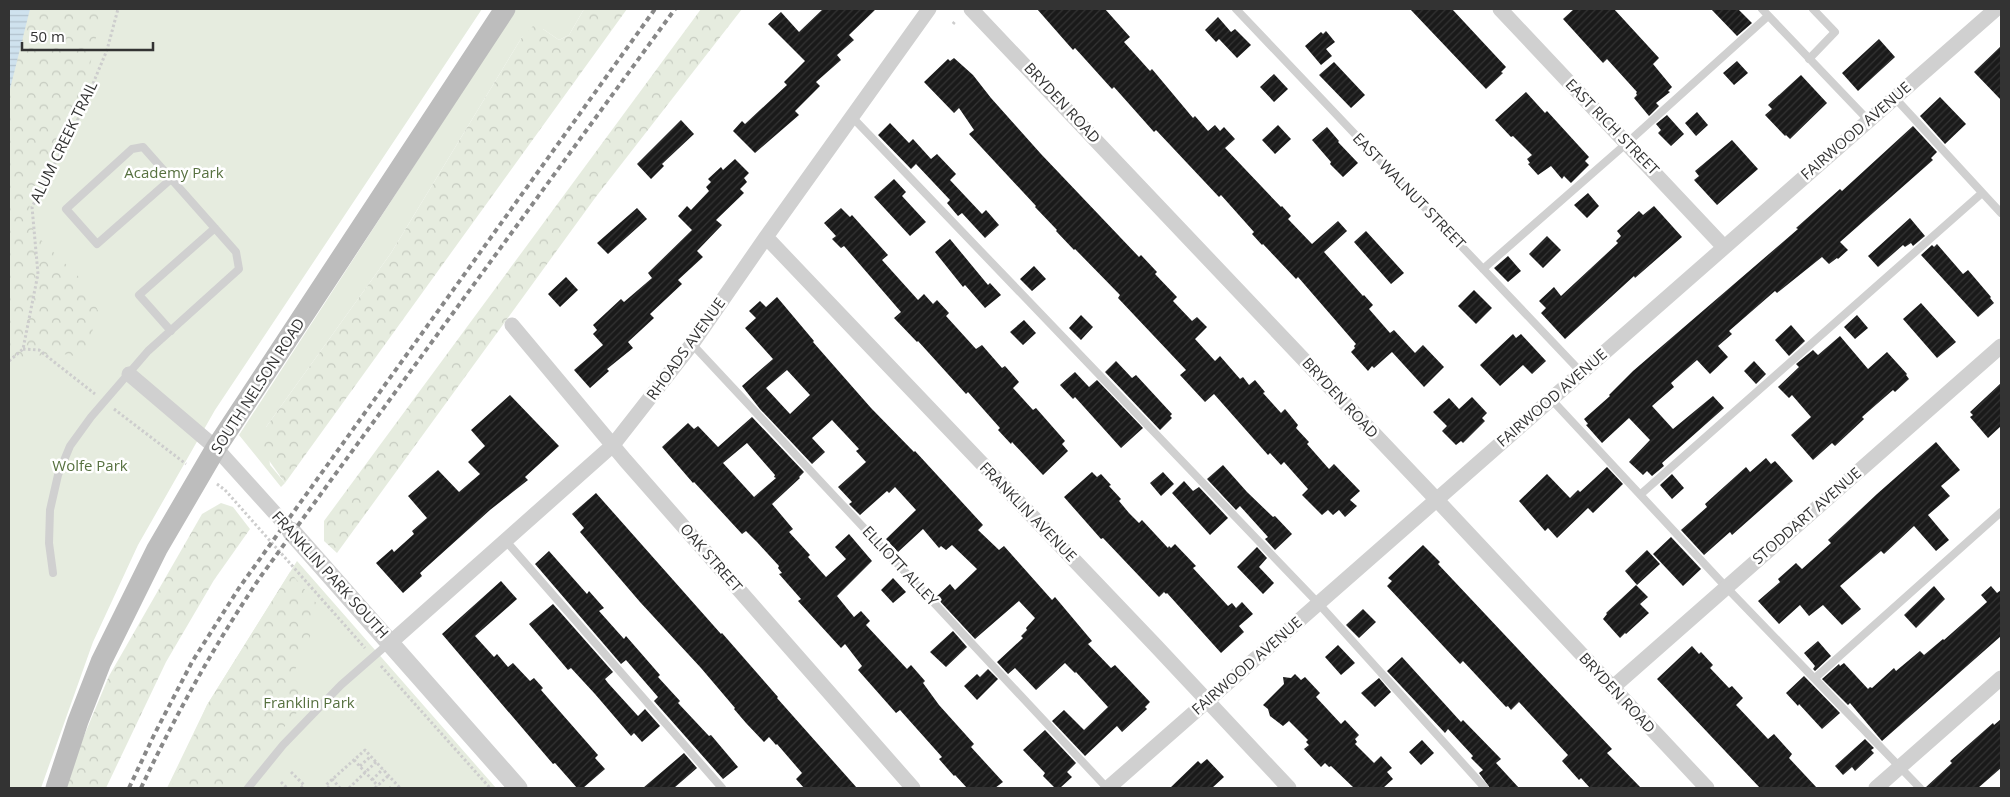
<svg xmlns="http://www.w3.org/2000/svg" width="2010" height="797" font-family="'Open Sans',sans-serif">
	<defs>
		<pattern id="forest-crowns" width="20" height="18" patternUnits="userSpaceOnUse" patternTransform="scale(1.25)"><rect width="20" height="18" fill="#e6ecdf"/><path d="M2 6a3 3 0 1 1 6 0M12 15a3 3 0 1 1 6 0" fill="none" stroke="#c6cbc0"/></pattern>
		<pattern id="water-rules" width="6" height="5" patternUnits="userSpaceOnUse" patternTransform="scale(1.25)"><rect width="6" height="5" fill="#cfe2ee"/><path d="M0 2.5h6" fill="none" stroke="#b2c2cd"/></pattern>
		<pattern id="building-hatch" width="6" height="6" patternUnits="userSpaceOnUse" patternTransform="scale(1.25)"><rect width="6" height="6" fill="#1a1a1a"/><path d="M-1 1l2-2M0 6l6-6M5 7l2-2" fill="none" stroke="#333"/></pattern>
	</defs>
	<rect width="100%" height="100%" fill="#fff"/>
	<path fill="#e6ecdf" d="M9,9H482L215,410L138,545L93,642L41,788H9Z
		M516,9H584L569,35L559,40L543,29L522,37L391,253L266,427L270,465L285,483L281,487L239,435Z
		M297,561L496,788H167L207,705Z"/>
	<path fill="url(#forest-crowns)" d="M30,9H102L79,117L30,198L29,219L35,234L87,285L98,311L89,343L75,356L57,353L9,360V93Z
		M584,9H627L285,483L263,452L266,427L391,253L522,37L533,26L543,29L559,40L569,35Z
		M701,9H742L595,198L337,553L324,541V521Z
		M221,503L233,507L250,529L214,580L166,662L106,788H65L76,755L109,676L202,514Z
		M290,572L317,604L309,641L291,678L309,699L269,744L234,788H171L207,705Z"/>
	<path fill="url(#water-rules)" d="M9,9H30L9,93Z"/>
	<path fill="url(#building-hatch)" fill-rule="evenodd" d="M823,9H876L849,35L854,40L837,55L841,60L816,82L820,86L795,111L799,115L755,153L733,131L742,121L745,124L787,85L784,82L805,61L768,24L781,12L799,32Z
		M1037,9H1105L1130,37L1124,42L1150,71L1152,69L1193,118L1195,116L1208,131L1215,125L1220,131L1224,127L1235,139L1225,148L1281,207L1282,206L1291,216L1288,219L1312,244L1338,221L1347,231L1324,252L1363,296L1364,295L1373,305L1369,309L1390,333L1394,330L1415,353L1423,345L1444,367L1424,387L1392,352L1374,368L1372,366L1368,371L1351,352L1355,348L1354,346L1356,344L1298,277L1296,279L1263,244L1262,245L1252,234L1254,232L1221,195L1219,197L1156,130L1154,132L1114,87L1112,89L1075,48L1073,50Z
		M1410,9H1452L1506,67L1501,72L1503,73L1486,89Z
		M1574,9H1614L1659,58L1653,64L1672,87L1668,91L1670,92L1656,103L1659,106L1649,116L1634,98L1637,95L1636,93L1637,92L1607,59L1603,63L1563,19Z
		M1711,9H1738L1752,23L1737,36Z
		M1218,17L1231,32L1235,29L1251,45L1237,58L1219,39L1216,42L1205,30Z
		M1326,31L1335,42L1326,49L1332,56L1321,65L1305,46L1321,32L1323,34Z
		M1879,39L1895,57L1858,91L1842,73Z
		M2001,46V100L1974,72Z
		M954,58L973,75L991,98L1041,154L1139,257L1141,255L1157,272L1155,274L1177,297L1173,301L1192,321L1197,317L1207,327L1195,339L1215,361L1220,356L1240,379L1243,377L1249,385L1255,380L1265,392L1263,393L1281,413L1285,409L1298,425L1296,428L1309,442L1307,444L1329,469L1334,464L1360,491L1350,500L1357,506L1345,517L1339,510L1333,515L1328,510L1322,515L1302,495L1308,489L1284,462L1281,465L1270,453L1268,455L1214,394L1205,402L1180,375L1186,370L1118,298L1120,295L1075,249L1074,250L1056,231L1057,230L1035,207L1036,206L969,134L974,130L959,108L954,113L924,82L948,59L950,61Z
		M1737,61L1748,73L1734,85L1723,73Z
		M1334,62L1365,95L1351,108L1319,75Z
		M1274,74L1288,89L1274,102L1260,87Z
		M1801,75L1827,103L1790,139L1786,135L1785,136L1765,115L1772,109L1768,105Z
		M1526,92L1545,113L1547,111L1589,157L1585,161L1589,165L1571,183L1564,176L1562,179L1551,166L1538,175L1528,164L1530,163L1527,159L1532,155L1513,136L1511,137L1495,120Z
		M1940,97L1966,124L1945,144L1920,116Z
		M1697,112L1708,125L1696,136L1685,123Z
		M1667,115L1684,134L1671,146L1658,133L1661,130L1656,124Z
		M681,120L694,134L662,164L664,166L651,179L637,164Z
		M890,123L909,143L913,139L931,159L937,154L956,174L950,180L982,214L986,210L999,225L985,238L962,213L958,216L947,203L950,200L916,164L911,169L878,135Z
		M1278,125L1291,139L1275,154L1262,140Z
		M1913,126L1937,152L1931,158L1933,160L1840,242L1848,250L1838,259L1837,258L1829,264L1822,257L1777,293L1775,291L1729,331L1732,334L1718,346L1728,357L1710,374L1697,360L1671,383L1674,387L1652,406L1673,429L1713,396L1724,408L1662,463L1664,466L1652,476L1647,471L1643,475L1629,462L1650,440L1629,418L1602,443L1586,425L1588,424L1584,419L1610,396L1609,395L1633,371L1798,229L1796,228L1840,189L1842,191Z
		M1327,127L1339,141L1338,142L1358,163L1343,177L1330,164L1331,162L1312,140Z
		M1732,140L1758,169L1717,205L1694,180L1699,176L1695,171Z
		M735,159L749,173L744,178L747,182L740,189L744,193L716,220L722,225L697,251L703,257L678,280L682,284L650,314L654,318L628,342L633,348L607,369L609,371L590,388L574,370L603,345L593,334L597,330L593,325L621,299L624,302L652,278L648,273L692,230L678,216L687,206L691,210L709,191L706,187L711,182L708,179L721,167L723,170Z
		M894,179L906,192L902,196L926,222L910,236L874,197Z
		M1588,193L1599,206L1587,218L1574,205Z
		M1654,206L1682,237L1635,278L1634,276L1565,339L1541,313L1546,308L1539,301L1554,287L1561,296L1618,243L1616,241L1621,236L1617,231L1639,211L1643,215Z
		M637,208L647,219L608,254L597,243Z
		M841,208L850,217L852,215L888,255L882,260L918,300L924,294L933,304L937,300L949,313L946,316L976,349L982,345L1002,368L1005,366L1019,382L1013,388L1033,410L1036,408L1065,441L1062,444L1068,451L1043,475L1012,442L1011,444L998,430L1000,428L968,392L966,394L918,341L917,342L894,318L901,312L844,246L841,248L832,239L836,236L824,223Z
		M1910,218L1925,236L1913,246L1911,243L1905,247L1903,245L1878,267L1868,256Z
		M1366,231L1404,273L1391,284L1354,242Z
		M1547,236L1561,250L1543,268L1529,254Z
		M950,239L988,285L990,283L1001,295L985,308L965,285L963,287L935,252Z
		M1937,244L1963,274L1968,270L1991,297L1990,298L1994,303L1978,317L1921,255L1932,245L1934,247Z
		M1508,256L1521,271L1508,282L1494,268Z
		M1034,266L1046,279L1032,291L1020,279Z
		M566,277L578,290L560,307L548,294Z
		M1474,290L1492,308L1476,324L1458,306Z
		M777,297L814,341L813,342L871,408L914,452L915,451L983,525L978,530L999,550L1004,546L1052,600L1055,597L1092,641L1088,644L1111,668L1115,665L1150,702L1145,707L1147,709L1122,732L1117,726L1085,756L1052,721L1064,710L1084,730L1108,707L1076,672L1075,673L1065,663L1036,690L1015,668L1008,674L997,662L1023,638L1021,636L1027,630L1026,628L1035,618L1019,601L975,639L936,597L950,584L955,590L977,569L952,545L946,550L941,546L939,548L923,529L898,552L886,539L916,510L895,487L889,493L887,491L860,515L849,504L852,502L838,487L866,462L856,451L859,449L832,420L812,438L825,452L812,464L760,409L742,386L773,359L745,328L756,318L749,311L760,301L766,307ZM787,370L810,395L790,414L766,388Z
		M1921,303L1956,342L1937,358L1903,319Z
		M1081,315L1093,327L1081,340L1069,328Z
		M1857,315L1868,328L1855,339L1844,327Z
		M1024,320L1036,333L1023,345L1010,332Z
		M1791,325L1805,341L1789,356L1775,340Z
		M1513,334L1516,338L1521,334L1546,361L1532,374L1523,365L1500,386L1480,365Z
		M1840,336L1868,369L1887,352L1907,374L1906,375L1909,379L1895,392L1893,390L1862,417L1864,419L1835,446L1832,443L1813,460L1791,435L1811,417L1792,395L1789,398L1778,387L1799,367L1796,364L1813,350L1818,355Z
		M1116,361L1132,378L1136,375L1172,414L1170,416L1172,418L1160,430L1105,372Z
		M1754,361L1766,374L1756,384L1744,371Z
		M1075,372L1089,387L1097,380L1143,428L1121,448L1075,397L1073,399L1060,385Z
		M2001,383V426L1988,438L1970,417L1973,415L1970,412Z
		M510,395L559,446L525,477L528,480L490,510L420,573L422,576L403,593L376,563L392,549L394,552L414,534L412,531L427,518L408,496L438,470L459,492L480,474L468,462L485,446L471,430Z
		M1472,397L1487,413L1482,418L1485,421L1463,443L1461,441L1456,445L1442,431L1447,426L1433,412L1449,398L1459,409Z
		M752,417L804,472L799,477L800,478L772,504L793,529L789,532L810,555L808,557L826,577L846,559L835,547L849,534L872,561L837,596L854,617L861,611L870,621L866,625L907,669L911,665L925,681L923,683L939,705L974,744L971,747L1003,782L995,788H967L955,775L954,776L939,759L942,757L900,710L896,713L858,670L862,666L845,644L841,648L798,601L801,599L779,574L782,573L778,568L779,566L757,542L746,531L742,534L694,482L693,483L662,447L688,423L694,429L698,426L718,447ZM747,443L775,475L774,477L776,478L754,497L723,463Z
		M1936,442L1960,470L1941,486L1950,496L1928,515L1949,540L1936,551L1914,526L1884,554L1881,551L1840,586L1861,609L1842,625L1823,605L1809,616L1800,605L1779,624L1758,601L1780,582L1778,579L1796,563L1802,569L1831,543L1828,540L1877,494Z
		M1766,458L1771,464L1775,461L1793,481L1732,535L1730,532L1704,555L1681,530L1707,507L1705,504L1746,467L1750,472Z
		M1223,465L1247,492L1273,517L1275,516L1292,534L1275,550L1265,539L1268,537L1240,506L1236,510L1207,479Z
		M1607,467L1623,484L1593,513L1588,508L1557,538L1548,528L1545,531L1519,501L1547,474L1570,498L1578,490L1580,492Z
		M1092,472L1097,477L1101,474L1111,485L1109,486L1121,499L1119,501L1129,513L1139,523L1142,520L1168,548L1169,546L1171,548L1175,544L1196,566L1193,568L1228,606L1232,603L1236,608L1242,602L1253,614L1239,626L1244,632L1221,653L1167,593L1166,594L1164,592L1159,597L1103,538L1101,539L1064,497Z
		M1163,472L1174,484L1161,496L1150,483Z
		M1672,474L1684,488L1672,499L1660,485Z
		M1184,481L1193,491L1199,487L1228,518L1210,535L1172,493Z
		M596,493L721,634L722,633L778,697L777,698L857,788H804L796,779L802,773L777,744L776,745L769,737L764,742L746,723L734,709L735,708L701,668L640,602L580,532L584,528L572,514Z
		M1671,537L1701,569L1683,586L1653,554Z
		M1423,545L1440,562L1438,564L1612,749L1607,753L1641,788H1590L1581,778L1579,780L1562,761L1568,755L1519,702L1511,710L1508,706L1506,707L1463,661L1460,664L1387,586L1392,581L1388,578Z
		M1257,547L1267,558L1259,567L1274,583L1263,594L1237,567Z
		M1647,550L1660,564L1637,585L1625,571Z
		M549,551L587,594L589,591L604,608L599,611L624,639L626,636L660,675L658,677L680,701L678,703L709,736L711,735L738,767L723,779L654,701L658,697L626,660L621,664L535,564Z
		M893,578L906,592L893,603L881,590Z
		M501,581L517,599L475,636L494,657L497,654L508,667L513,663L530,681L534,678L543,688L541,690L598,755L595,758L605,769L583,788H577L555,763L553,764L442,634Z
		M1636,585L1648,597L1640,604L1649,613L1626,634L1625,633L1620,638L1603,619L1607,614L1606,613Z
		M1934,586L1945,599L1916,628L1904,615Z
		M1991,586L1997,593L2001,590V636L1882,741L1850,703L1848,705L1822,679L1839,664L1840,666L1844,663L1868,689L1870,687L1872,688L1894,668L1896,671L1920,651L1924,655L1943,639L1944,640L1987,602L1981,595Z
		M553,604L613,672L605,679L608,683L638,716L645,709L660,726L642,742L634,733L631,736L595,694L571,668L568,670L529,624Z
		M1363,609L1376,622L1359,638L1346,625Z
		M953,631L967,647L946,667L930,652Z
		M1818,641L1831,656L1815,671L1813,669L1815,666L1804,653Z
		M1338,645L1355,663L1341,675L1325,657Z
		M1692,646L1699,654L1701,652L1713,665L1710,668L1729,688L1732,686L1743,698L1736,705L1768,739L1774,734L1792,754L1789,758L1817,788H1760L1657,679Z
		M1402,657L1461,722L1463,720L1501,759L1496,763L1519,788H1490L1479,773L1483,770L1471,758L1473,756L1448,729L1445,733L1387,671Z
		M988,669L998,679L977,700L964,686L977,674L980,677Z
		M1295,674L1301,680L1305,677L1320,693L1316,697L1341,724L1345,720L1359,735L1355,739L1357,742L1355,744L1374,763L1381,756L1392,768L1387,772L1393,779L1383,788H1354L1331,766L1329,767L1325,763L1321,767L1304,749L1309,745L1306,742L1308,740L1289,721L1283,726L1270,716L1268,709L1263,705L1284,684L1283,677L1291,678Z
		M1804,676L1840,713L1822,729L1799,704L1798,706L1786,693Z
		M1379,678L1391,692L1375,707L1361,693Z
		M2001,719V768L1978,788H1925L1952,763L1950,761L1993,723L1994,725Z
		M1045,730L1076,763L1067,772L1072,777L1060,788H1055L1043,776L1045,773L1023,750Z
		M1865,739L1874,748L1871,750L1874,753L1855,771L1852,767L1843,775L1835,766Z
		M1422,740L1434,753L1421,765L1409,752Z
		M684,753L697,768L674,788H643Z
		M1207,759L1224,777L1212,788H1170L1198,761L1201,764Z"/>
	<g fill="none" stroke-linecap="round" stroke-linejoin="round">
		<path stroke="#cdcdcd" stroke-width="3" stroke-dasharray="2.5 2.5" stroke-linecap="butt" d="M953,24L956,20
			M23,349L39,350L95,394
			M9,361L23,349L38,274L32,207L79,117L107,50L118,9
			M114,409L186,464
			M217,484L225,490L365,648
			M381,666L490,788
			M354,760L378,786
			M360,766L371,756
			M291,772L304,785L301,788
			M332,779L340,788
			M372,780L383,769
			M281,782L287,788
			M329,788L326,785L365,750L400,788
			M349,788L376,762
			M375,788L388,776
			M389,788H391"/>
		<path stroke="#d0d0d0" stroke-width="8" d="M1236,9L1581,372
			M1762,9L1869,121
			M1809,59L1835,32L1813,9
			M1895,98L2001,213
			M852,117L1318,603L1485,788
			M1483,269L1627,143L1768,16
			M171,331L139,295L215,228
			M692,344L1107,788
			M1551,399L1726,587L1920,788
			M1641,494L1982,193
			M505,540L722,788
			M53,573L49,543L50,510L58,475L70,446L91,417L148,351L239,269L236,252L143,147L132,149L66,209L97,244L171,179
			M1815,678L2001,512
			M248,788L283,745L341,685L389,643"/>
		<path stroke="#d0d0d0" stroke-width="15" d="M971,9L1436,499L1707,788
			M1500,9L1724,247
			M766,237L1156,646L1289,788
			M512,325L625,460L913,788
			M129,374L216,448L291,531
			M390,643L613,445L692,344L766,237L929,9
			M1612,688L2001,346
			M1108,788L1996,9
			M1876,788L2001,678"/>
		<path stroke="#d0d0d0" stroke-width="19" d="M291,531L518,788"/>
		<path stroke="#bdbdbd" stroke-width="21" d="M56,788L78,721L101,662L157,549L216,448L505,9"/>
		<path stroke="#888" stroke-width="4" stroke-dasharray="5 4" stroke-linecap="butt" d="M129,788L154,735L192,662L239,588L655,9
			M141,788C176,714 215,644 261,576L675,9"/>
	</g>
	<g text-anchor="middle" stroke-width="5" stroke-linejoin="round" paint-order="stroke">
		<g font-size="15" fill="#333" stroke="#fff">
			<text transform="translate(1062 103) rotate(47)" y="5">BRYDEN ROAD</text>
			<text transform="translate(1612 127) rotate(46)" y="5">EAST RICH STREET</text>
			<text transform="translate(1856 131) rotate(-41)" y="5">FAIRWOOD AVENUE</text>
			<text transform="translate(64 142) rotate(-64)" y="5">ALUM CREEK TRAIL</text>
			<text transform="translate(1409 191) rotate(46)" y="5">EAST WALNUT STREET</text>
			<text transform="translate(686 349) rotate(-54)" y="5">RHOADS AVENUE</text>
			<text transform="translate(258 386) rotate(-57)" y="5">SOUTH NELSON ROAD</text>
			<text transform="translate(1340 398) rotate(47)" y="5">BRYDEN ROAD</text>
			<text transform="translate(1552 398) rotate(-41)" y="5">FAIRWOOD AVENUE</text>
			<text transform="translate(1028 512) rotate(46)" y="5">FRANKLIN AVENUE</text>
			<text transform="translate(1807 516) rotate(-41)" y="5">STODDART AVENUE</text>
			<text transform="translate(711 558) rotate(49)" y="5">OAK STREET</text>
			<text transform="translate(900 566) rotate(47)" y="5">ELLIOTT ALLEY</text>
			<text transform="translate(330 575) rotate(48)" y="5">FRANKLIN PARK SOUTH</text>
			<text transform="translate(1247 666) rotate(-41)" y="5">FAIRWOOD AVENUE</text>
			<text transform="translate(1617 693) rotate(47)" y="5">BRYDEN ROAD</text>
		</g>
		<g font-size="15" fill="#56703f" stroke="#fff">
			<text x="174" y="178">Academy Park</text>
			<text x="90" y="471">Wolfe Park</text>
			<text x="309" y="708">Franklin Park</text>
		</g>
	</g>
	<rect width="2010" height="797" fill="none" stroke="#333333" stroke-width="20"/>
	<path d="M22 42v8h131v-8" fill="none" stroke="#333333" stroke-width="2.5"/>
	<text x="30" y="42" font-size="15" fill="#333333" stroke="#ffffff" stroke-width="4" paint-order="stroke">50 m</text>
</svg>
